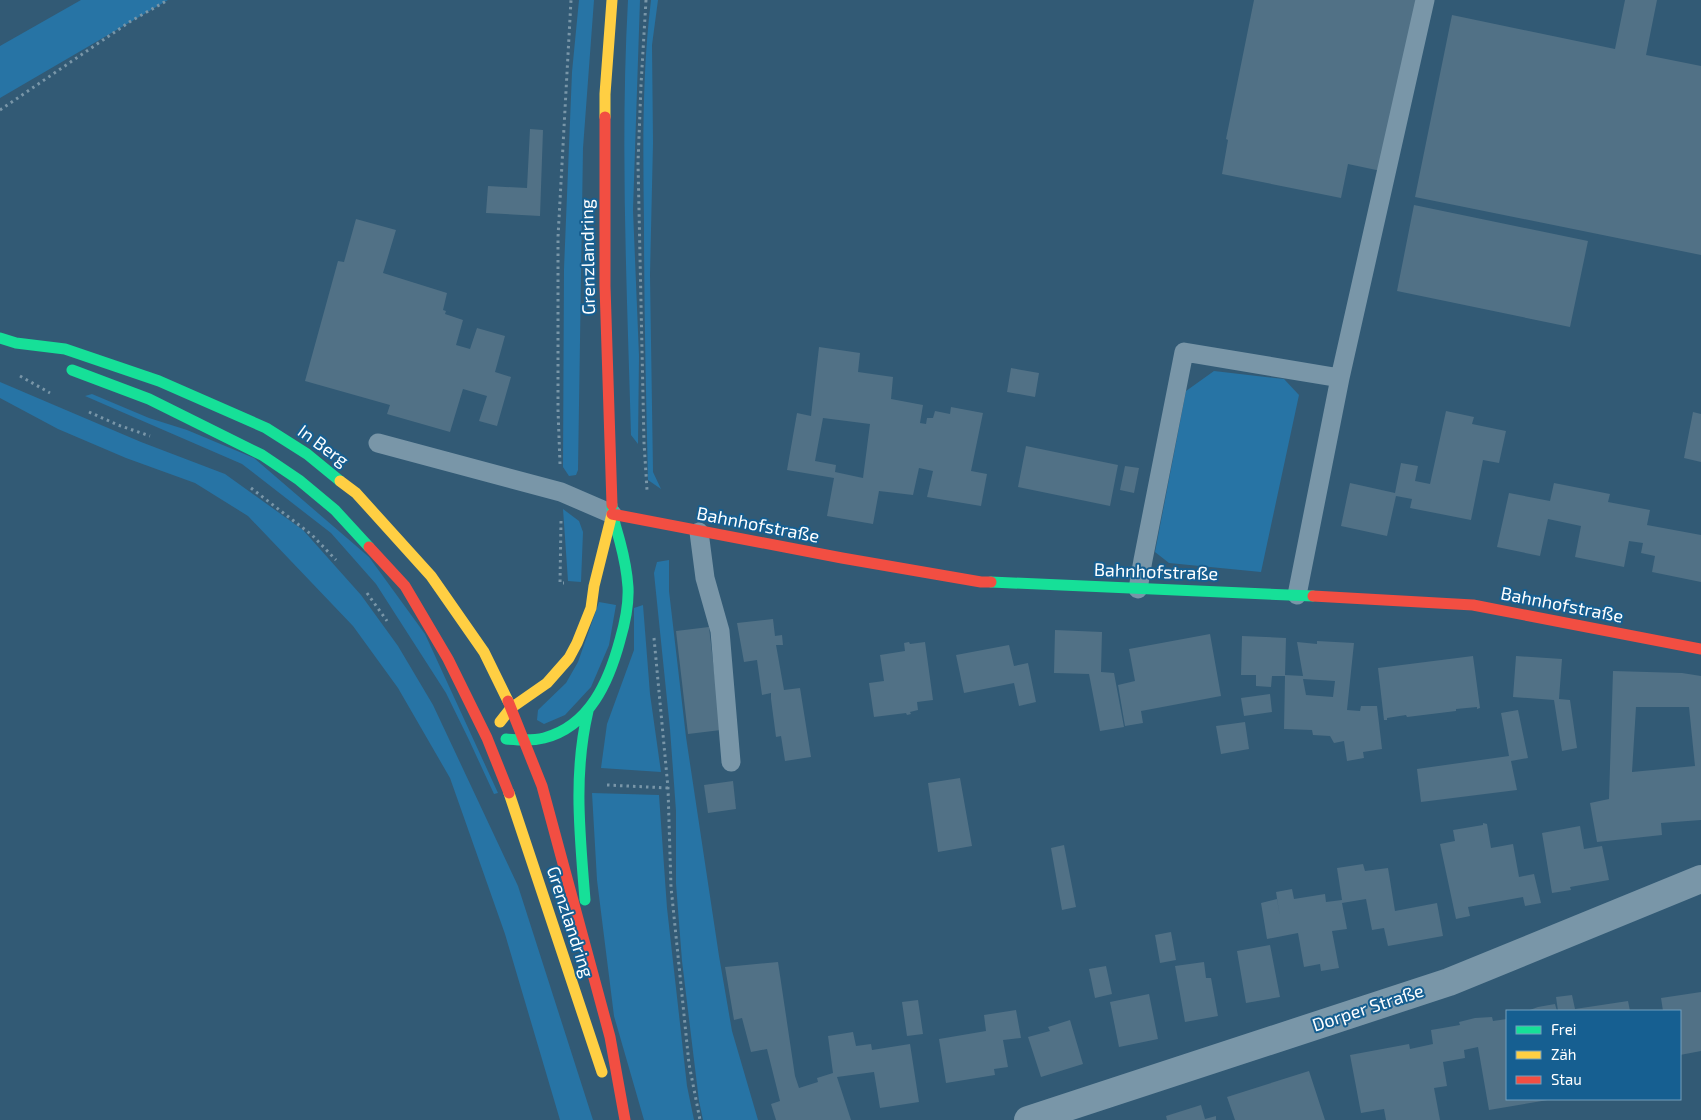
<svg xmlns="http://www.w3.org/2000/svg" width="1701" height="1120" font-family="'Exo 2',sans-serif">
	<rect width="100%" height="100%" fill="#325a75"/>
	<path fill="#2774a5" d="M81,0H168L0,98V46Z
		M579,0H594L583,148L578,470L576,475L569,476L563,467L564,269L572,72Z
		M628,0H640L633,210L639,356L638,444L631,435C627,290 620,145 628,0Z
		M651,0H658L652,45L653,143L650,275L653,472L661,489L648,480C646,395 644,309 644,223C643,149 642,74 651,0Z
		M1214,371L1284,379L1299,395L1261,572L1169,563L1155,552L1186,391Z
		M0,382L141,442L225,474L303,530L361,595L398,646L433,705L518,886L593,1120H560L505,934L450,778L398,688L353,626L248,516L195,483L126,458L58,429L0,398Z
		M92,394L149,418L187,430L254,458L369,557L425,634L498,793L494,794L469,740L446,693L376,584L331,533L242,464L85,396Z
		M563,509L579,521L583,532L581,582L568,581Z
		M669,560V591L686,737L719,956L732,1031L758,1120H703L699,1101L682,961L676,884V811L670,729L654,573L657,562Z
		M599,602L616,605L609,645L591,687L565,715L544,724L537,720L538,710L566,683L578,662Z
		M643,605L650,694L661,772L601,768L607,724L634,650V608Z
		M592,793L659,795L667,908L687,1086L694,1120H644L614,1016L597,880Z"/>
	<path fill="#517186" fill-rule="evenodd" d="M1254,0H1416L1381,171L1348,164L1341,198L1222,174L1228,140L1226,139Z
		M1625,0H1657L1646,55L1701,66V255L1415,197L1452,15L1615,49Z
		M530,129L543,130L540,216L486,213L488,186L527,188Z
		M1414,205L1588,241L1570,327L1397,291Z
		M356,219L396,230L383,273L447,293L443,310L446,311L445,314L463,320L456,345L470,349L477,328L505,336L495,372L511,377L497,426L479,421L487,396L463,389L450,432L387,414L390,405L305,381L338,261L344,262Z
		M819,347L860,353L858,372L893,377L891,399L923,405L920,423L926,424L927,418H933L935,411L950,414L951,407L983,413L971,471L987,474L981,506L927,497L933,471L919,468L913,495L879,491L873,524L827,516L834,478L787,470L797,413L811,416ZM823,418L870,424L863,478L835,472L836,465L815,461Z
		M1011,368L1039,373L1035,397L1007,392Z
		M1446,411L1474,417L1472,424L1506,431L1499,463L1483,460L1471,520L1410,508L1412,499L1396,496L1387,536L1341,526L1350,483L1395,493L1401,463L1418,466L1415,481L1430,484Z
		M1693,412L1701,414V462L1684,458Z
		M1026,446L1118,465L1110,506L1018,487Z
		M1125,466L1139,468L1134,493L1120,490Z
		M1554,483L1610,494L1608,502L1650,510L1647,525L1701,535V582L1652,572L1655,556L1641,553L1643,543L1629,541L1624,567L1575,557L1581,526L1548,519L1540,556L1497,547L1509,493L1550,501Z
		M773,619L775,636L782,635L783,645H776L784,690L800,688L811,757L785,761L781,736L776,737L771,699V693L762,695L757,660L744,662L737,623Z
		M709,627L721,730L688,734L676,631Z
		M1055,630L1102,632L1101,672L1114,673L1124,727L1100,731L1089,674L1054,673Z
		M1210,634L1221,696L1141,711L1143,723L1125,726L1118,685L1135,681L1129,649Z
		M1242,636L1286,638L1285,675L1303,676L1297,642L1317,644V641L1354,643L1347,710L1360,711L1361,706H1377L1382,749L1363,752L1364,758L1347,761L1344,741L1334,743L1330,736L1313,735L1312,730L1284,729L1285,676H1272L1271,687L1256,686V675H1241ZM1303,679L1335,681L1333,697L1306,695Z
		M909,642L910,644L925,642L933,700L917,702L918,710L910,712L911,714L907,715L906,713L874,717L869,683L884,681L880,655L905,651L904,643Z
		M1009,645L1014,666L1028,663L1036,702L1019,706L1014,683L964,693L956,655Z
		M1473,656L1480,708L1477,709V707L1456,709V711L1407,717L1406,715L1387,718V720H1384L1378,668Z
		M1516,656L1562,659L1559,699L1570,700L1577,748L1562,751L1554,700L1513,697Z
		M1613,671L1682,673L1701,676V820L1661,823L1662,835L1597,842L1590,803L1609,799ZM1636,707H1689L1695,766L1632,772Z
		M1270,694L1272,712L1244,716L1241,698Z
		M1518,710L1528,758L1511,761L1517,790L1421,802L1417,769L1509,756L1501,713Z
		M1245,722L1249,749L1221,754L1216,726Z
		M960,778L972,846L938,852L928,783Z
		M733,781L736,809L708,813L704,785Z
		M1483,823L1487,824L1491,848L1513,844L1519,877L1534,874L1541,903L1525,906L1523,897L1468,907L1470,916L1456,919L1440,844L1455,841L1453,830L1483,825Z
		M1580,826L1584,849L1602,846L1609,880L1570,887L1571,890L1552,893L1542,833Z
		M1064,845L1076,907L1062,910L1051,848Z
		M1363,864L1365,871L1388,868L1395,911L1437,903L1443,936L1388,946L1384,928L1372,930L1366,899L1342,903L1347,929L1332,931L1339,968L1321,971L1320,964L1304,967L1298,933L1267,939L1261,903L1277,899L1280,917L1276,892L1292,889L1294,899L1325,894L1326,902L1342,900L1337,868Z
		M1171,932L1176,960L1160,963L1155,935Z
		M1270,945L1280,997L1246,1003L1237,951Z
		M778,962L795,1076L799,1088L818,1082L817,1078L833,1073L828,1036L853,1032L856,1046L871,1044L872,1050L910,1044L919,1102L880,1108L874,1072L837,1077L851,1120H776L771,1104L780,1101L767,1049L751,1052L742,1018L734,1020L725,967Z
		M1204,962L1206,978H1211L1218,1016L1185,1022L1175,966Z
		M1106,966L1112,994L1095,998L1089,969Z
		M1701,992V1051L1680,1055V1011H1663L1661,998Z
		M1149,994L1158,1039L1119,1047L1110,1002Z
		M1572,995L1575,1009L1628,1001L1630,1011H1558L1556,997Z
		M918,1000L923,1034L907,1036L902,1002Z
		M1555,1004L1557,1011H1527L1538,1007Z
		M1016,1010L1021,1038L1003,1040L1008,1067L994,1069L995,1075L946,1083L939,1039L986,1031L984,1015Z
		M1492,1017L1493,1021L1507,1019V1099L1548,1100L1489,1110L1478,1047L1464,1050L1465,1058L1443,1062L1447,1086L1434,1088L1440,1120H1386L1384,1109L1361,1113L1350,1055L1409,1044L1410,1049L1433,1044L1431,1030L1460,1025L1459,1022L1475,1018Z
		M1070,1020L1083,1064L1041,1077L1028,1037L1050,1031L1048,1027Z
		M1309,1071L1325,1120H1235L1227,1097Z
		M1201,1105L1205,1119L1216,1116V1120H1167L1166,1116Z"/>
	<g fill="none" stroke-linecap="round" stroke-linejoin="round">
		<path stroke="#7996a8" stroke-width="3" stroke-dasharray="2.5 4" stroke-linecap="butt" d="M646,0L641,85L638,163L644,443L647,490
			M0,110L131,21L168,0
			M20,376L50,393
			M89,412L118,425L150,436
			M560,464L558,410V237L571,0
			M251,488L312,535L336,560
			M561,521L560,583H564
			M367,593L387,621
			M654,638L668,788L671,887L689,1064L700,1120
			M607,785L668,788"/>
		<path stroke="#7996a8" stroke-width="19" d="M378,443L561,492L612,514
			M699,532L705,578L720,631L731,762
			M1138,589L1143,560L1184,352L1340,378
			M1297,595L1340,378L1425,0"/>
		<path stroke="#7996a8" stroke-width="28" d="M1028,1120L1449,982L1701,879"/>
		<path stroke="#16e098" stroke-width="11" d="M0,338L16,343L65,349L159,381L266,428L307,454L340,481
			M72,370L149,399L262,455L299,480L335,510L369,547
			M991,582L1313,596
			M506,739C519,740 532,741 544,738C590,726 609,681 620,640C625,623 629,606 628,587C627,572 624,557 620,542C617,530 612,518 612,505
			M585,900C580,835 573,775 588,711"/>
		<path stroke="#ffcf43" stroke-width="11" d="M605,117V94L612,0
			M340,481L356,493L431,576L484,652L508,701
			M500,722L511,708L547,683L569,658L577,643L591,608L594,586L612,514
			M509,793L602,1072"/>
		<path stroke="#f24e42" stroke-width="11" d="M605,117V286L612,505
			M612,514L842,558L981,582H991
			M369,547L405,586L448,659L487,738L509,793
			M1313,596L1473,605L1701,649
			M508,701L542,786L610,1037L625,1120"/>
	</g>
	<g text-anchor="middle" stroke-width="4" stroke-linejoin="round" paint-order="stroke">
		<g font-size="18" fill="#fff" stroke="#165f91">
			<text transform="translate(588 257) rotate(-91)" y="6">Grenzlandring</text>
			<text transform="translate(323 446) rotate(36)" y="6">In Berg</text>
			<text transform="translate(758 525) rotate(11)" y="6">Bahnhofstraße</text>
			<text transform="translate(1156 572) rotate(2)" y="6">Bahnhofstraße</text>
			<text transform="translate(1562 605) rotate(11)" y="6">Bahnhofstraße</text>
			<text transform="translate(570 922) rotate(72)" y="6">Grenzlandring</text>
			<text transform="translate(1368 1008) rotate(-18)" y="6">Dorper Straße</text>
		</g>
	</g>
	<rect x="1506" y="1010" width="175" height="90" fill="#165f91" stroke="#739fbd"/>
	<rect x="1516" y="1026" width="25" height="8" fill="#16e098" stroke="#739fbd"/>
	<text x="1551" y="1035" font-size="15" fill="#ffffff">Frei</text>
	<rect x="1516" y="1051" width="25" height="8" fill="#ffcf43" stroke="#739fbd"/>
	<text x="1551" y="1060" font-size="15" fill="#ffffff">Zäh</text>
	<rect x="1516" y="1076" width="25" height="8" fill="#f24e42" stroke="#739fbd"/>
	<text x="1551" y="1085" font-size="15" fill="#ffffff">Stau</text>
</svg>
